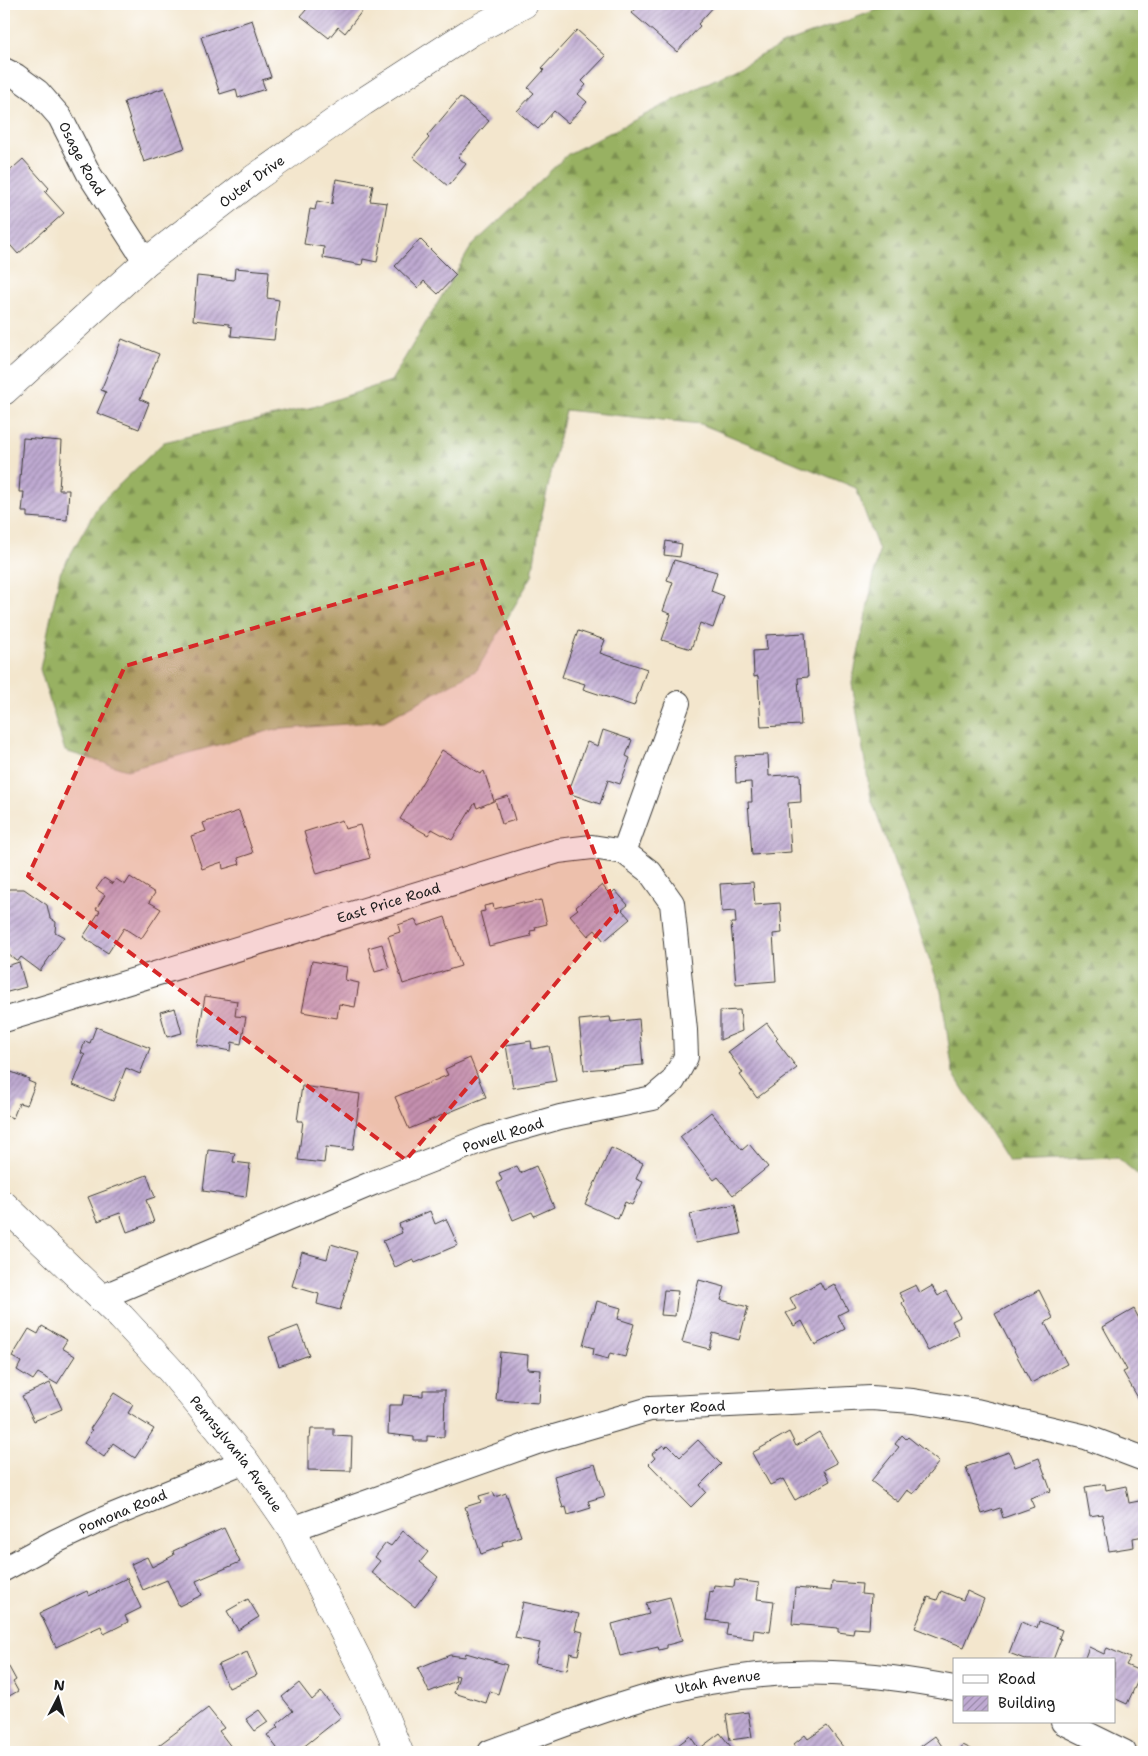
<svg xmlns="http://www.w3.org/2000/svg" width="1148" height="1756" font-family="'Shantell Sans',sans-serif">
	<defs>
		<pattern id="forest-firs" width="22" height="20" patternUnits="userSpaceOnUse" patternTransform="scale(1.25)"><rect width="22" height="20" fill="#98b162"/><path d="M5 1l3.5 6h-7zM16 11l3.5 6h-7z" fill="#7b8f50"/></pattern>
		<pattern id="building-hatch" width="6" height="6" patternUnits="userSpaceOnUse" patternTransform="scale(1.25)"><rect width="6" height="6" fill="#bfaad2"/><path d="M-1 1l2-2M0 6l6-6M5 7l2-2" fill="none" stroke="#9a8aaa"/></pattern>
	</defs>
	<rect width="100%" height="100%" fill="#fff"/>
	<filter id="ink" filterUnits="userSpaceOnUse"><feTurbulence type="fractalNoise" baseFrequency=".02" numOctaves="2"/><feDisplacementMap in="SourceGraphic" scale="10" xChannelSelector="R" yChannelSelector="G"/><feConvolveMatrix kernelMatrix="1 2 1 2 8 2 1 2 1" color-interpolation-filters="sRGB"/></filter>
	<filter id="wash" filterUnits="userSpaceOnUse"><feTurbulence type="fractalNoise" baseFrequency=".0096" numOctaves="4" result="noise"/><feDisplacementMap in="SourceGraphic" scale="20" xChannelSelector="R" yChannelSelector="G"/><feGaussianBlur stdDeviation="1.12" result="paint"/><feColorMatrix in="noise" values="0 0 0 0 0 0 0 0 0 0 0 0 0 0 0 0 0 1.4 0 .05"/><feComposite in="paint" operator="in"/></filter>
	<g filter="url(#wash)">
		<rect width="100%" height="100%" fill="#f3e6cd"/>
		<path fill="url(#forest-firs)" stroke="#5a663f" d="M893,4H1144V1180L1117,1157L1008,1161L953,1073L941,991L871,798L852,683L879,551L856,488L701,424L565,410L540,523L532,576L477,670L384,721L272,730L127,770L65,751L40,669L60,573L99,504L164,442L313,407L391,381L471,247L568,154L786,43Z"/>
		<g id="blocks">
			<path fill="url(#building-hatch)" d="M311,4H365L360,9L362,11L345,33L338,27L329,38L301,16Z
				M640,4H716L698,24L700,26L677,52L632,13Z
				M252,20L271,77L262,80L265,89L238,98L236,89L220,94L201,37Z
				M577,30L606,56L582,81L586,85L578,94L587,102L568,123L554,111L538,129L517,111L534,93L528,88L544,70L542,68Z
				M164,88L185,148L144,162L124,102Z
				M460,97L489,121L458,157L466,164L448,186L413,157L429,138L427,136Z
				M23,159L49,188L45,192L64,213L18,254L4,238V176Z
				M336,179L373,185L370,201L387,203L377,262L363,259L362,265L323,258L324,247L304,244L310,209L315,210L317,201L332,204Z
				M420,239L456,275L438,294L424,281L418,288L395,266Z
				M235,268L269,271L267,298L279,300L274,340L231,336L232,327L229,326V324L193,320L197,276L234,280Z
				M122,339L159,354L140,399L149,403L139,429L97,413L106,392L101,390Z
				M23,438L62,441L59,490H69L67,520L27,517V512H22L24,492H19Z
				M666,541L682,544L680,557L664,555Z
				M674,560L717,572L711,591L724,596L713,628L700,623L691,649L662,640L671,614L663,611L673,582L667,580Z
				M578,631L605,640L600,653L647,669L634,706L583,689L585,684L562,677Z
				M805,633L808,677L798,678L801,725L761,727L758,676L754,677L753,651L767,650L766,635Z
				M603,730L632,740L626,756L630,758L620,784L608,780L600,804L568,793L587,742L598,746Z
				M442,750L480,774L484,771L494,801L477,808L475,803L452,840L432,829L428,835L400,819Z
				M768,755L769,776L800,774L801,802L788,803L791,852L752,855L748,802H752L751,782L736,783L735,756Z
				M508,796L515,820L502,824L495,800Z
				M239,811L253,853L238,858L240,864L223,869L222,862L202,869L191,836L206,831L203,823Z
				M342,820L345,829L360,825L370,858L317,874L304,832Z
				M130,877L155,893L149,902L161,909L141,939L124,928L108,953L83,937L100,911L96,909L105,895L96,889L104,878L113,884L116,879L125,885Z
				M753,882L755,905L780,903L782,933L773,934L776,981L736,984L731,923H736L735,911L722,912L720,884Z
				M602,885L610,895L615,890L628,905L622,910L630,919L604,941L595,930L588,936L570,915L578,909L576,907Z
				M9,889H24L47,905L50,918L56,922L55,932L64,937L40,971L21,957L18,961L7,954L9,950L4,946V896Z
				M541,900L547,924L535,927L536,930L530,931L531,936L489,946L480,912L485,911L484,906L493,904L494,909L523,902V904Z
				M445,917L461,966L403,984L388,936L400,932L398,925L415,919L418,926Z
				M382,944L389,968L375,972L368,948Z
				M312,961L347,967L345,980L359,983L355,1007L339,1004L337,1018L302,1012Z
				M19,962L26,987L4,993V967Z
				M205,996L237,1001L235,1016L246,1017L241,1044L232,1042L231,1051L197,1045Z
				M175,1008L182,1033L167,1037L160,1012Z
				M740,1010L742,1031L720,1040V1011Z
				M610,1017L611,1022L639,1019L643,1065L584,1070L579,1020Z
				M767,1023L778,1038L776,1040L797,1068L757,1098L740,1075L743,1073L728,1052Z
				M96,1027L150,1048L140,1074L126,1068L113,1101L73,1085L85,1055L81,1053L85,1041L90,1043Z
				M531,1041L532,1049L549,1046L556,1081L513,1088L506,1045Z
				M470,1058L486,1097L409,1129L395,1097L448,1075L445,1069Z
				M4,1069L29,1079L28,1081L35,1084L27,1105L19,1103L13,1118L4,1115Z
				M302,1086L360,1094L353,1150L326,1147L324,1163L298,1160L303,1121H297Z
				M711,1112L742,1150L749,1144L768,1167L733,1195L718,1177L714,1180L680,1137Z
				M611,1148L643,1163L636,1179L643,1182L632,1205L625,1202L618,1219L585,1204Z
				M208,1150L235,1153L233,1162L250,1164L246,1197L203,1191Z
				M517,1166L520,1173L536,1166L554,1207L534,1216L532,1212L513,1220L497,1183L502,1180L499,1173Z
				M147,1175L155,1197L146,1200L154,1222L127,1232L120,1213L98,1221L88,1197Z
				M735,1204L741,1234L696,1243L690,1214Z
				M430,1211L435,1224L446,1219L458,1245L415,1263L413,1259L395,1267L383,1241L402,1233L399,1224Z
				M331,1244L357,1252L340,1310L317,1304L319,1294L292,1286L302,1252L327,1259Z
				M699,1280L725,1287L721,1300L748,1307L739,1340L713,1333L709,1349L682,1342Z
				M820,1282L824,1290L834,1284L848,1310L838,1315L845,1329L815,1345L802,1321L794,1326L786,1313L796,1309L790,1298Z
				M916,1285L920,1293L932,1286L938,1296L946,1291L960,1317L952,1321L959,1335L928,1351L902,1303L904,1301L899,1293Z
				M664,1290L678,1291L675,1316L661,1315Z
				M1039,1290L1053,1318L1045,1323L1067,1364L1031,1383L995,1314Z
				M597,1301L621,1308L618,1319L634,1324L625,1357L610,1353L608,1359L593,1355L594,1348L583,1345L592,1312H594Z
				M1134,1309L1144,1328V1408L1123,1372L1127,1370L1103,1327Z
				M42,1326L67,1340L62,1348L75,1356L57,1384L38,1373L33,1380L17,1370L21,1362L12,1357L29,1329L38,1334Z
				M298,1326L309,1355L279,1366L269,1337Z
				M500,1352L528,1355L527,1369L541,1370L539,1403L496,1400Z
				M50,1383L62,1409L34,1421L22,1396Z
				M423,1390H445L444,1437L427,1436V1441H414V1437L388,1434L389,1405H402L404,1395L423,1396Z
				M114,1393L133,1405L128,1413L154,1429L135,1458L113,1443L104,1457L84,1443L92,1430L90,1429Z
				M311,1429H334V1436L352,1437L351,1471L308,1470V1438H310Z
				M789,1432L796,1446L819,1432L837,1463L824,1470L830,1481L795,1500L783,1479L770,1485L752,1453Z
				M902,1435L906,1439L908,1437L939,1462L913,1494L907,1490L898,1502L871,1481L899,1447L895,1444Z
				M698,1440L721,1464L700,1485L706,1492L691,1507L649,1464L655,1458L652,1454L663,1445L665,1448L668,1445L680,1457Z
				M1009,1452L1015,1467L1039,1458L1051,1491L1030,1498L1034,1507L1003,1518L1000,1508L982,1514L966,1467Z
				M595,1464L605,1496L588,1501L591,1508L568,1515L566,1507L563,1508L554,1476Z
				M1105,1484L1106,1490L1126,1486L1129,1503L1144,1500V1536L1133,1538L1134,1547L1109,1551L1102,1514L1090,1516L1085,1487Z
				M493,1492L495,1497L506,1493L521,1536L502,1542L503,1546L481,1554L465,1507L481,1502L479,1496Z
				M224,1528L240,1562L196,1581L202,1595L179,1606L167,1580L143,1590L131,1564L147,1557L152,1567L174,1555L173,1551Z
				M403,1531L428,1552L420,1562L438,1577L415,1607L371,1572L380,1561L375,1557L386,1543L391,1546Z
				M127,1578L141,1608L125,1616L128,1622L104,1634L101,1626L56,1647L40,1613L87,1591L89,1596Z
				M735,1580L759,1583L757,1599L774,1601L770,1632L754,1630L753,1639L726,1635L728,1623L706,1620L710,1591L713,1592L714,1585L734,1587Z
				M832,1582L862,1584L861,1594L871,1595L869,1629L854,1628L853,1634L838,1632V1628L792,1624L795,1588L831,1591Z
				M941,1591L963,1600L967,1591L984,1599L964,1647L915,1628L928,1597L937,1600Z
				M670,1597L682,1641L667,1645V1648L659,1650L658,1647L620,1656L612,1624L649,1614L646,1603Z
				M248,1599L259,1617L238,1630L227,1611Z
				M523,1602L579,1614L575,1630L583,1632L578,1655L570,1653L567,1670L535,1663L540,1643L515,1638Z
				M1039,1621L1062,1630L1059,1638L1061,1639L1053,1660H1027L1009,1653L1021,1622L1037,1628Z
				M1089,1647L1104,1654L1107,1648L1130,1658L1126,1665L1142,1672L1127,1704L1114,1698V1660H1084Z
				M247,1652L257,1675L229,1688L218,1665Z
				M466,1653L507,1665L498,1694L490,1691L486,1703L454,1693L459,1676L455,1675L456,1681L429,1692L418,1668L450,1655L465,1657Z
				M4,1658L16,1680L13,1682L18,1691L4,1699Z
				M299,1683L312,1700L321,1692L341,1717L297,1752H280L267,1735L278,1727L276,1725L293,1711L282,1697Z
				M208,1708L224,1728L219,1731L235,1752H158L155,1748Z
				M259,1710L268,1722L255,1731L246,1719Z
				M748,1712L752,1737L730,1740L726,1715Z
				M827,1726L847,1752H790L796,1748L794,1744L805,1735L808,1739Z
				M720,1733L735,1752L670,1751L690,1736L699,1749Z
				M935,1736L946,1752H913Z
				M963,1745L977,1752H958Z"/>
		</g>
	</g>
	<g filter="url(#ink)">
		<use href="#blocks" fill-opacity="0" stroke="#3c3a37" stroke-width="1"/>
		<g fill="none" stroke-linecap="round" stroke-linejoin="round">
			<g stroke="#3c3a37" stroke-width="26">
				<g id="minor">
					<path id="s1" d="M4,70L16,76L38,92L60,117L89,174L146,262"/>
					<path d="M624,852L678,703"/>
					<path id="s2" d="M4,1020L558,851L592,847L624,852L650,872L672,903L685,1030L686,1057L673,1081L653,1098L560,1117L487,1138L373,1183L102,1297"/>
					<path id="s3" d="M292,1529L537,1442L650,1409L871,1398L913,1401L976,1411L1086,1437L1144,1459"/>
					<path id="s4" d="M4,1569L56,1541L94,1523L245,1461"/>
					<path d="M1063,1722L1124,1752"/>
					<path id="s5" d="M490,1752C561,1726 634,1696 710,1682C794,1666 871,1672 954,1688"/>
				</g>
			</g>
			<g stroke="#3c3a37" stroke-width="29">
				<g id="tertiary">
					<path id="s6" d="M4,391L146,262L252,180L363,102L471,32L524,4"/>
					<path id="s7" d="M4,1205L121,1317L172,1372L245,1461L292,1529L376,1696L399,1752"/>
				</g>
			</g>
			<use href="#minor" stroke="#fff" stroke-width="24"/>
			<use href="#tertiary" stroke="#fff" stroke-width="28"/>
		</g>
	</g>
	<path fill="#d62828" fill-opacity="0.2" stroke="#d62828" stroke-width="4" stroke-dasharray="10 6" stroke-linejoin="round" d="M482,561L617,911L406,1160L28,876L125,666Z"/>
	<g text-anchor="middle" stroke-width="5" stroke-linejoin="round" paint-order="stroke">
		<g font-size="14" fill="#1c1c1c" stroke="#fff">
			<text dy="5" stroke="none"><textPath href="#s1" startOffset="121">Osage Road</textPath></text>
			<text dy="5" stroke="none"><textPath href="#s6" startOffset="325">Outer Drive</textPath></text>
			<text dy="5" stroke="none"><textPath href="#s2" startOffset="402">East Price Road</textPath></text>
			<text transform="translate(503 1135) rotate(-18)" y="5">Powell Road</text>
			<text dy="5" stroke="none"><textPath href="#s3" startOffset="412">Porter Road</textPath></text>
			<text dy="5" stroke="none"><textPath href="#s7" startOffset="341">Pennsylvania Avenue</textPath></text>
			<text dy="5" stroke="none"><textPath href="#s4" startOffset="132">Pomona Road</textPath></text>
			<text dy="5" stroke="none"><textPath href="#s5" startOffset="239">Utah Avenue</textPath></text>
		</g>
	</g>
	<rect width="1148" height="1756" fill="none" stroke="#fff" stroke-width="20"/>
	<rect x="953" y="1658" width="162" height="65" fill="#ffffff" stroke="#a4a4a4"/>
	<rect x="963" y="1675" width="25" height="8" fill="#ffffff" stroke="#a4a4a4"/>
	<text x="998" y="1684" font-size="15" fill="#1c1c1c">Road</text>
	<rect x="963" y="1696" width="25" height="15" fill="url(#building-hatch)" stroke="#a4a4a4"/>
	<text x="998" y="1708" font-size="15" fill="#1c1c1c">Building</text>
	<g transform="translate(58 1698) rotate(6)" stroke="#ffffff" stroke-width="4" paint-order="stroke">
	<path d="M0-4L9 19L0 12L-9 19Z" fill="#1c1c1c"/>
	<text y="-8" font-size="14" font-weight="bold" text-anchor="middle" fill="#1c1c1c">N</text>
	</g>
</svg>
